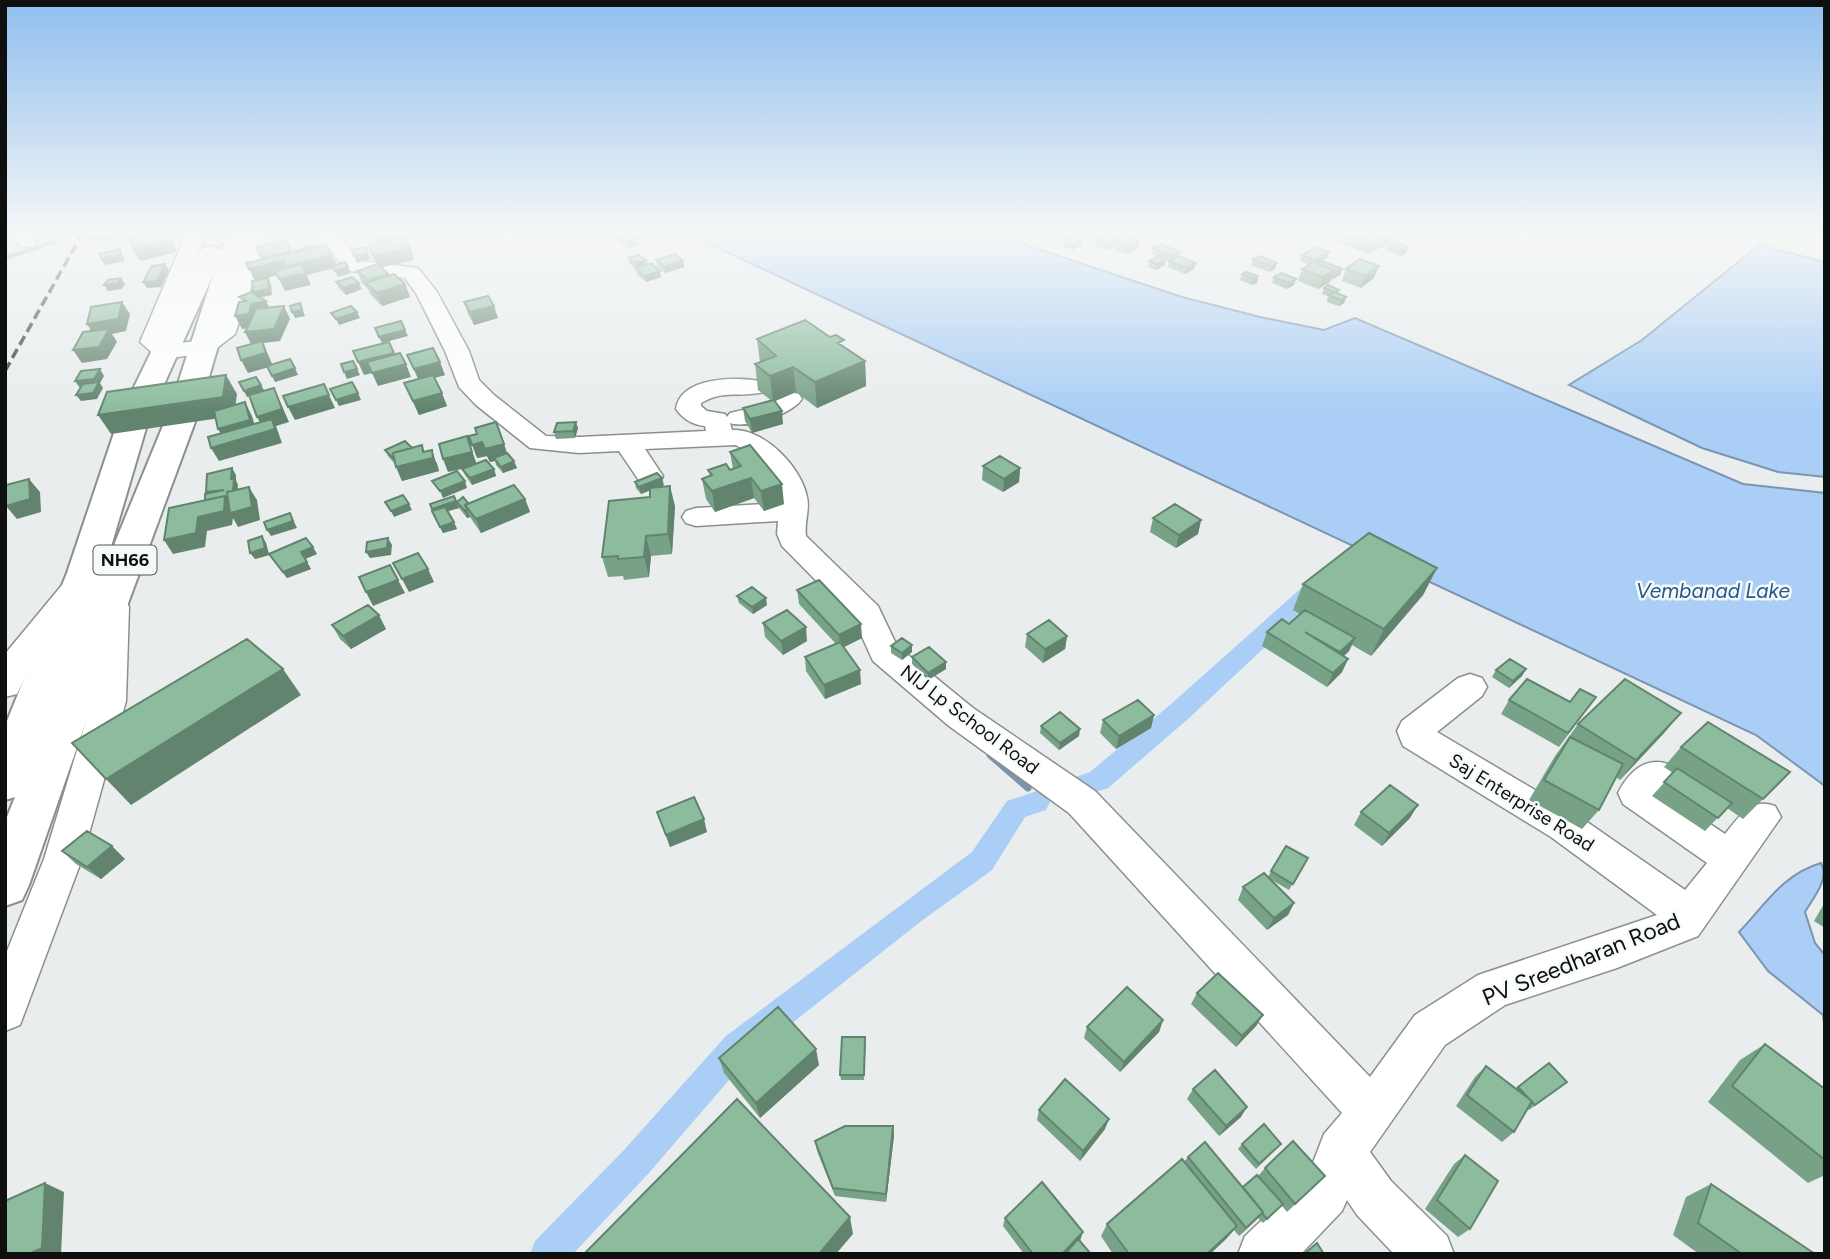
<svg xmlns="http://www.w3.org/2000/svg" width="1830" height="1259" font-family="Figtree,sans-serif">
	<rect width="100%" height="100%" fill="#e9eded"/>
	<path fill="#aacef6" stroke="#7b95b1" stroke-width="2" d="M688,234H1009L1026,245L1182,297L1260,317L1324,330L1355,318L1743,484L1825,493V786L1756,735Z
		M1759,245L1825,262V477L1778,472L1702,448L1569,385L1642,340Z
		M1821,863C1830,879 1813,898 1805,912L1815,943L1825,955V1032L1823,1015L1768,971L1739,932C1765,905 1783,874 1821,863Z"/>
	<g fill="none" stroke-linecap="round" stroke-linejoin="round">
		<path stroke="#7b95b1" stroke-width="4.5" d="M5,258L54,242L56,234"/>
		<path stroke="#7b95b1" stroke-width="7" d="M990,755L1028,788"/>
		<path fill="#aacef6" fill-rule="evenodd" d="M1316,579L1324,582L1327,587L1324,592L1188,719L1108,788L1082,797L1073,794L1069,786L1073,778L1090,772L1170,705L1308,582Z
			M1037,791L1046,794L1050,802L1046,810L1025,817L992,870L920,922L748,1058L648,1174L573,1254H530L535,1241L624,1150L726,1036L972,852L1007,801Z"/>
		<g stroke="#8b8f8e" stroke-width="3">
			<path id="minor" d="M13,234H33L37,243L34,247H20Z
				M186,234H206L163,340L169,344L197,341L217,326L250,234H270L235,334L212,352L165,359L157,357L140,342Z
				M316,234H337L362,261L418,268L437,292L469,351L479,380L494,395L546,436L579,437L706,431L705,426C693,425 683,419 676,409C680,376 739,376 764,382L767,387L764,392C740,398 725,389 701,403V406L707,411L725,414L727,417L730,413C741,410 755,408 765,404C778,398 784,390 799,394L802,399C791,415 747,429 730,423L732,430C763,428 801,466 807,497C810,510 804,523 806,536L878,606L897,646L973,708L1095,791L1370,1077L1415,1015L1478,975L1657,915L1551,837L1403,746L1397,731L1402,721L1458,678L1470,674L1482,678L1487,687L1482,696L1437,732L1577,815L1685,890L1707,863L1623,804L1618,793C1628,773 1645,756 1668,764L1673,774L1661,791L1725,834C1740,816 1750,797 1775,806L1781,817L1698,936L1617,968L1505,1005L1445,1045L1370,1152L1391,1181L1447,1236L1454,1254H1394L1357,1215L1347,1200L1342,1211L1301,1254H1238L1245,1236L1307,1178L1324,1134L1342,1113L1069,813L949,726L873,661L854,619L782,546L777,534L778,521L696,526L686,523L682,517L686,511L696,508L780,503C778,477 757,457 736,445L645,449L663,476L660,482L650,484L640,482L619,451L579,453L530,448L476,405L459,387L445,351L416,293L405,278L351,271L345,268Z
				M73,581L84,585L88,592L29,669L17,694L5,697V654L62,585Z
				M114,596L125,599L129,607L126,701L82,859L20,1025L5,1031V956L44,859L92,701L99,607L103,599Z"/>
		</g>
		<g stroke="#8b8f8e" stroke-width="4">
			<path id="highway" d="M227,234H251L199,411L113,644L29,885L22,900L5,906V822L15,797L5,800V726L67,573L119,418L199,253L202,248L211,246L222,250ZM213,275L169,411L105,567L149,418Z"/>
		</g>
		<use href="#minor" fill="#fff" fill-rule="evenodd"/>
		<use href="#highway" fill="#fff" fill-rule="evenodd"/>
		<path stroke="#363737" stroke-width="3.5" stroke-dasharray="10 5" stroke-linecap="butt" d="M5,371L82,234"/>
	</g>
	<path fill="#78a287" d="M376,234L395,239L410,248L414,260L381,267L389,275L405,284L410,297L382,306L371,295L368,289L362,283L357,271L377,265L369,245L380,242Z
		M1067,234H1079L1075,236L1082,239L1081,245L1072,250L1063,246L1064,240L1072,236Z
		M1341,234H1394L1392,242L1408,247L1406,253L1400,256L1385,250L1387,244L1368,254L1338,242Z
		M1121,235L1120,241L1139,242L1138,248L1128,254L1116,250L1117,244L1108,250L1095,246L1096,240Z
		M618,237L637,239L638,245L629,248L619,243Z
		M1153,248L1180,252L1179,256L1196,263L1194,269L1185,274L1168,267L1169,261L1166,260L1165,265L1156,270L1148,267L1149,261L1158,256L1152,254Z
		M1329,252L1327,258L1317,264L1342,269L1340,275L1331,279L1330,282L1318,289L1298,281L1302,269L1309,265L1300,261L1302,255Z
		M629,258L646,260V264L661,277L646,282L637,274L636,268L630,264Z
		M1253,259L1277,263L1275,269L1269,272L1251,265Z
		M656,260L683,261L684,267L665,273L657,266Z
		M1379,266L1374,278L1361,288L1342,281L1346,269Z
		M1242,274L1258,276L1257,283L1252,285L1240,280Z
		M1274,277L1294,285L1287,289L1272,283Z
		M336,282L362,289L346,295L339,288Z
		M1324,288L1339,290L1338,294L1346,297L1344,303L1339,306L1327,302L1328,296L1322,294Z
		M464,302L498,318L474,325L468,314Z
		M757,339L844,347L865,361L866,386L817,408L796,392L775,401L783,424L752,433L745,421L743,408L772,401L758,390L755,364L760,362Z
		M407,355L445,375L434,378L447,406L419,415L404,383L418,379Z
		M496,422L507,453L517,468L503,473L496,465L495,461L490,462L487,456L477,458V434Z
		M578,428L575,438L556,439L554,432Z
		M422,445L424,452L437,463L439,471L402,481L395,464L388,456L385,450L412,448Z
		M730,452L784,504L764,511L754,498L715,512L706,499L702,479L710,476L708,470L733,469Z
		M477,463L494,469L496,476L472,485L465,475L462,469L448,472Z
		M983,466L1020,468L1019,482L1003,492L982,480Z
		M635,482L664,485L657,488L675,506L672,554L651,556L649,577L624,580L623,576L608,577L602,557L650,497V490L641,494L636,488Z
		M525,499L530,512L481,533L470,517L467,518L459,508L448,511L457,529L443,533L435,518L430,504L457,502L468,503Z
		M1153,518L1201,520L1198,534L1176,548L1150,532Z
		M262,536L266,543L269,554H317L305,559L311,569L287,578L269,555L255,559Z
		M1437,568L1423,595L1371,656L1352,645L1349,651L1344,656L1348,659L1342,672L1327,687L1262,646L1267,632L1289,624L1300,614L1293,610L1303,584Z
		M797,590L862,638L844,647L861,684L825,699L806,671L805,657L836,644L799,604Z
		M737,596L767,605L753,614L739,603Z
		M763,623L807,641L783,655L765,637Z
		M332,625L386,629L351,649L340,639Z
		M1027,634L1067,636L1065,649L1043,663L1025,647Z
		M912,645V652L902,660L891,653V646Z
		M912,657L946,669L928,680L912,664Z
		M1526,669L1522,676L1509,688L1492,677L1496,670Z
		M1596,697L1559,747L1501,714L1509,700L1570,702Z
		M1681,713L1664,733L1620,780L1616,777L1599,810L1582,829L1529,800L1555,756L1578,724Z
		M1154,715L1151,728L1116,749L1100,733L1103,720Z
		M1041,726L1079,736L1059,750L1040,733Z
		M1681,747L1763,799L1743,819L1727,808L1705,831L1652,796L1673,773L1664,767Z
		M657,812L707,832L670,847Z
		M1361,812L1410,818L1382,846L1354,825Z
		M62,851L125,859L101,879L76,864Z
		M1308,858L1289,890L1270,879L1294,903L1288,915L1267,930L1238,900L1243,887L1268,877L1271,871Z
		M1825,902V928L1814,921Z
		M1197,993L1263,1015L1256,1026L1236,1047L1191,1004Z
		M1163,1020L1159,1032L1120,1072L1084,1038L1087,1027Z
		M866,1043L864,1080H841L840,1075Z
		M1765,1044L1825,1089V1175L1808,1183L1708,1102L1740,1060Z
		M719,1058L819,1065L760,1118L724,1073Z
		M1549,1063L1567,1082L1529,1110L1528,1109L1514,1132L1502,1142L1456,1106L1475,1077L1486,1066L1516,1088Z
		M1193,1089L1241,1117L1219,1136L1187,1099Z
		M1039,1110L1105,1129L1080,1161L1037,1120Z
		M893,1126L894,1136L886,1202L835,1196L817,1151L815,1141Z
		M1242,1144H1281L1256,1169L1238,1149Z
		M1465,1155L1470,1229L1458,1237L1425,1209L1454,1164Z
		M1188,1157L1243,1187L1258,1176L1265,1168L1325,1176L1287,1212L1282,1206L1263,1223L1258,1218L1239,1236L1234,1230L1226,1239L1210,1254H1113L1101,1236L1107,1224L1184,1162Z
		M1711,1184L1815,1254H1699L1673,1235L1686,1197Z
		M1005,1218L1079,1241L1091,1254H1024L1003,1226Z"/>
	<path fill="#62846e" d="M86,234H114L111,239L90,242Z
		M169,234L173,241L177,252L140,261L133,249Z
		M389,234H393L395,239L381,243L379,237Z
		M1387,234H1394L1392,242L1368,254L1372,242Z
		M1121,235L1120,241L1108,250L1109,244Z
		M637,239L638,245L629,248L627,242Z
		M1082,239L1081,245L1072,250L1073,244Z
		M1139,242L1138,248L1128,254L1129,248Z
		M1408,247L1406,253L1400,256L1402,250Z
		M410,248L414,260L378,268L373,256Z
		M120,249L125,261L105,265L101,259Z
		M291,251L296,263L284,260L289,272L255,281L249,269L265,265L262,258Z
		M1329,252L1327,258L1313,266L1315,260Z
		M368,253L371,259L357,263L354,256Z
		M332,255L338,267L307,275L311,285L285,291L279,279L292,276L287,266Z
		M1166,259L1165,265L1156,270L1157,264Z
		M646,260L647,266L637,269L635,263Z
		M683,261L684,267L665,273L664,267Z
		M1196,263L1194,269L1185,274L1186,268Z
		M1277,263L1275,269L1269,272L1271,266Z
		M165,264L169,270L161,287L147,288L143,282Z
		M1379,266L1374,278L1361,288L1365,276Z
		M348,267L351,273L338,277L335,271Z
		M1342,269L1340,275L1332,280L1334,273Z
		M1334,270L1330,282L1318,289L1322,277Z
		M660,271L661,277L646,282L645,276Z
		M388,274L393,286L370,287L368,280Z
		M1258,276L1257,283L1252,285L1254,279Z
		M121,278L125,284L122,289L108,291L104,285Z
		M268,278L271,284L272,295L257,298L253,292Z
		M1296,279L1294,285L1287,289L1289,283Z
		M359,283L362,289L346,295L343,288Z
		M405,284L410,297L382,306L377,293Z
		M1346,297L1344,303L1339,306L1341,300Z
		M266,301L272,314L255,327L242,329L235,316L251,304Z
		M122,302L130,314L126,331L112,334L117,342L107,359L82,363L73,350L95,337L87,324Z
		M300,303L305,316L295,318L292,312Z
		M284,306L290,319L280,341L263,343L273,366L248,373L241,360L251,344L245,332Z
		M494,306L498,318L474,325L470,312Z
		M357,312L360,318L339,325L336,319Z
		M405,330L408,336L382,343L379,337Z
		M394,353L399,366L406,364L411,377L378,386L367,362L372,373L364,375L358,362Z
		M865,361L866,386L817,408L815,382Z
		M440,362L445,375L420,382L414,369Z
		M793,367L796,392L773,402L770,376Z
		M295,368L298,375L275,382L272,376Z
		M100,369L104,376L100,383L103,388L97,399L81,401L76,395L80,388L75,381Z
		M357,369L360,375L347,379L344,372Z
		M226,375L237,394L234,416L111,434L98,415Z
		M261,385L265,392L247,397L244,391Z
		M274,388L289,422L276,426L282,443L219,461L211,448L264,430L257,417Z
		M358,393L361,400L339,406L336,400Z
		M442,393L447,406L419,415L413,401Z
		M329,395L335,408L295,420L288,407Z
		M245,402L252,416L257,433L226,442L218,429Z
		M782,411L783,424L752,433L750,419Z
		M576,422L578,428L575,438L573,431Z
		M467,436L477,465L448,472L443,459Z
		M482,442L504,444L508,457L494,458L495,461L490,462L487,456L477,458L472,445Z
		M422,445L427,459L432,450L439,471L402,481L396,467Z
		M514,461L517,468L503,473L501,467Z
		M232,468L236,475V480L238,485L236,505L249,487L257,500L260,520L238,527L233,518L232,525L207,531L205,547L173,554L164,540L198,517L210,499L206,492Z
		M1020,468L1019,482L1003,492L1004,479Z
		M494,469L496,476L472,485L470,478Z
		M662,478L664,485L641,494L639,487Z
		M751,478L754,498L715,512L712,491Z
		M29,479L40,492L41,512L17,519L6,506Z
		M465,481L467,488L443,498L440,491Z
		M782,484L784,504L764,511L761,491Z
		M670,486L675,506L672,554L668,534Z
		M525,499L530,512L481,533L476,519Z
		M456,501L459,508L435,515L432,509Z
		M409,504L412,510L394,517L391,511Z
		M467,510L470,517L467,518L465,511Z
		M290,513L297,528L271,536L267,530Z
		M1201,520L1198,534L1176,548L1179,535Z
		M454,522L457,529L443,533L440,527Z
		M262,536L266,543L269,555L255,559L250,553Z
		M646,536L651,556L649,577L644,557Z
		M388,538L392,545L391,555L370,558L366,552Z
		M313,547L317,554L305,559L301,552Z
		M307,562L311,569L287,578L283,572Z
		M1437,568L1423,595L1371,656L1384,629Z
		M428,569L434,582L409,592L402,579Z
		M398,580L405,593L373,606L366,592Z
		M766,598L767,605L753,614L752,607Z
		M379,615L386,629L351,649L343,636Z
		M861,624L862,638L840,649L839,635Z
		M806,627L807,641L783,655L781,641Z
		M1067,636L1065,649L1043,663L1045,649Z
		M1355,638L1349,651L1334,666L1340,652Z
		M912,645V652L902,660V653Z
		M1348,659L1342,672L1327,687L1333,673Z
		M946,662V669L928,680V673Z
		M283,669L301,695L131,805L106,779Z
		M1526,669L1522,676L1509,688L1513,681Z
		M860,670L861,684L825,699L824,685Z
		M1681,713L1664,733L1620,780L1636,760Z
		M1154,715L1151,728L1116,749L1119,736Z
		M1080,729L1079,736L1059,750L1060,743Z
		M1418,805L1410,818L1382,846L1389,833Z
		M704,819L707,832L670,847L666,835Z
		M112,846L125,859L101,879L87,867Z
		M1294,903L1288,915L1267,930L1274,918Z
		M1263,1015L1256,1026L1236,1047L1242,1036Z
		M1163,1020L1159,1032L1120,1072L1124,1062Z
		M816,1049L819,1065L760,1118L756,1103Z
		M1247,1107L1241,1117L1219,1136L1226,1126Z
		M1109,1119L1105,1129L1080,1161L1083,1151Z
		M893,1126L894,1136L886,1202V1194Z
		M45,1183L64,1192L61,1254H29Z
		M1263,1212L1256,1220L1239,1236L1246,1228Z
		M850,1217L853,1234L836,1254H819Z
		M1237,1226L1226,1239L1210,1254H1207Z
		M1083,1232L1080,1241L1067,1254H1062Z"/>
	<path fill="#8cbc9d" stroke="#62846e" stroke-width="2" d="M144,234H168L170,240L133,249L130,237Z
		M376,234H389L379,237Z
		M626,234H628L637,239L627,242L618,237Z
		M1103,234H1117L1121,235L1109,244L1096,240Z
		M1352,234H1366L1369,235L1372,234H1387L1372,242Z
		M1073,235L1082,239L1073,244L1064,240Z
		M404,237L410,248L373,256L369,245Z
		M1127,238L1139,242L1129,248L1117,244Z
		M285,240L291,251L262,258L256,247Z
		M1394,241L1408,247L1402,250L1387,244Z
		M1161,244L1180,252L1172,256L1153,248Z
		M327,245L332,255L287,266L284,260L249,269L246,263Z
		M313,246L314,248L295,253L294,251Z
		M366,247L368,253L354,256L352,250Z
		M1316,247L1329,252L1315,260L1302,255Z
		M120,249L121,254L101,259L100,254Z
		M675,254L683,261L664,267L656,260Z
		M639,255L646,260L635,263L629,258Z
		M1159,256L1166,259L1157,264L1149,261Z
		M1178,256L1196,263L1186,268L1169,261Z
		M1259,256L1277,263L1271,266L1253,259Z
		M1359,259L1379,266L1365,276L1346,269Z
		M1322,261L1342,269L1334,273H1333L1334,270L1318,264Z
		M345,262L348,267L335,271L332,266Z
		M1314,262L1334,270L1322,277L1302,269Z
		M651,263L660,271L645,276L635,268Z
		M165,264L157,281L143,282L152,266Z
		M301,264L306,273L279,279L275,271Z
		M378,264L388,274L368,280L357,271Z
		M1246,272L1258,276L1254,279L1242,274Z
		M1281,273L1296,279L1289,283L1274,277Z
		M394,274L405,284L377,293L366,283Z
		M352,277L359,283L343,288L336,282Z
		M121,278L118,283L104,285L108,280Z
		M268,278L269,289L253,292L252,281Z
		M1328,285L1339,290L1335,292L1324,288Z
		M251,292L266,301L251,304L249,314L235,316L239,302L246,301L239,297Z
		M1334,292L1346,297L1341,300L1329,295Z
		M488,296L494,306L470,312L464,302Z
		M122,302L118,319L87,324L91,307Z
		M300,303L302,310L292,312L290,306Z
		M284,306L274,329L245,332L256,309Z
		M351,306L357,312L336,319L331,313Z
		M805,320L830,337L836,335L844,340L838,343L865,361L815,382L793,367L770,376L755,364L776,356L757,339Z
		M401,321L405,330L379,337L375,328Z
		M109,329L99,347L73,350L83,332Z
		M262,341L266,353L241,360L237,348Z
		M389,342L394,353L358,362L353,351Z
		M433,348L440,362L414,369L407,355Z
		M400,353L406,364L372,373L367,362Z
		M290,359L295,368L272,376L267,366Z
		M353,361L357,369L344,372L341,364Z
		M100,369L94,379L75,381L81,371Z
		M226,375L223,397L98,415L107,392Z
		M433,375L442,393L413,401L404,383Z
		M256,377L261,385L244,391L239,382Z
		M99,382L93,393L76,395L83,384Z
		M352,382L358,393L336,400L330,389Z
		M324,384L329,395L288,407L283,396Z
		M274,388L282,409L257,417L249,395Z
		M774,400L782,411L750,419L743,408Z
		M245,402L250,420L218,429L214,411Z
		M272,419L275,429L211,448L208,437Z
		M496,422L504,444L485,449L482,442L472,445L469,436L477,434L475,428Z
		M576,422L573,431L554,432L557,423Z
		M467,436L472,452L443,459L439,444Z
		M405,441L412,448L393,453L394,459L385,450Z
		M422,445L423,452L432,450L433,458L396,467L393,453Z
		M750,445L782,484L761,491L751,478L712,491L702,479L712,475L708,470L726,464L730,470L741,466L730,452Z
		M507,453L514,461L501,467L494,458Z
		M1000,456L1020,468L1004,479L983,466Z
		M486,460L494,469L470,478L462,469Z
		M232,468L231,479H234L233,491L227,492L228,499L225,496L205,500V494L224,490L206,492L207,474Z
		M457,471L465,481L440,491L432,481Z
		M657,473L662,478L639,487L635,482Z
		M29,479L30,499L6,506V485Z
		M514,485L525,499L476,519L465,505Z
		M670,486L668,534L646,536L644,557L618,559V556L602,557L609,501L650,497V488Z
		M249,487L252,507L230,513L227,492Z
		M403,495L409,504L391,511L385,502Z
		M225,496L224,511L198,517L196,533L164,540L169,508Z
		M454,496L456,501L432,509L430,504Z
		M463,497L468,503L465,505L467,510L465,511L457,502Z
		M1175,504L1201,520L1179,535L1153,518Z
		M445,507L454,522L440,527L432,511Z
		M290,513L293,521L267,530L264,522Z
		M1369,533L1437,568L1384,629L1303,584Z
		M262,536L265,548L250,553L248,541Z
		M306,538L313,547L301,552L307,562L283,572L269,554Z
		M388,538L387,548L366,552L367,542Z
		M418,553L428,569L402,579L393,563Z
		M390,565L398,580L366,592L359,577Z
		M819,580L861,624L839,635L797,590Z
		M752,587L766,598L752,607L737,596Z
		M368,605L379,615L343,636L332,625Z
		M787,610L806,627L781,641L763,623Z
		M1305,610L1355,638L1340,652L1305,632L1348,659L1333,673L1267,632L1282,619L1289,624Z
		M1049,620L1067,636L1045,649L1027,634Z
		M902,638L912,645L902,653L891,646Z
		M247,639L283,669L106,779L72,743Z
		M840,642L860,670L824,685L805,657Z
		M929,647L946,662L928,673L912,657Z
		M1510,659L1526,669L1513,681L1496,670Z
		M1527,679L1570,702L1580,689L1596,697L1568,733L1509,700Z
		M1625,679L1681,713L1636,760L1578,724Z
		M1138,700L1154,715L1119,736L1103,720Z
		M1060,712L1080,729L1060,743L1041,726Z
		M1708,722L1790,772L1763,799L1681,747Z
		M1570,737L1623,764L1599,810L1544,780Z
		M1677,768L1732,803L1718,818L1664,782Z
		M1390,785L1418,805L1389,833L1361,812Z
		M694,797L704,819L666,835L657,812Z
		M87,831L112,846L87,867L62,851Z
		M1286,846L1308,858L1293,884L1271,871Z
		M1264,873L1294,903L1274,918L1243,887Z
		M1218,973L1263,1015L1242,1036L1197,993Z
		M1127,987L1163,1020L1124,1062L1087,1027Z
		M778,1007L816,1049L756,1103L719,1058Z
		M842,1037H865L864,1075H840Z
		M1765,1044L1825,1089V1160L1732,1086Z
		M1549,1063L1567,1082L1535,1105L1518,1087Z
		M1486,1066L1532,1101L1514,1132L1467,1095Z
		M1215,1070L1247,1107L1226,1126L1193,1089Z
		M1065,1079L1109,1119L1083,1151L1039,1110Z
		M737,1099L850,1217L819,1254H584Z
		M1264,1124L1281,1144L1259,1164L1242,1144Z
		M845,1126H893L886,1194L833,1188L815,1141Z
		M1293,1141L1325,1176L1295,1204L1265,1168Z
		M1205,1142L1263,1212L1246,1228L1188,1157Z
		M1465,1155L1498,1181L1470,1229L1437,1200Z
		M1182,1159L1237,1226L1207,1254H1129L1107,1224Z
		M1257,1175L1283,1204L1267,1219L1262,1213L1263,1212L1243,1187Z
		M1042,1182L1083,1232L1062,1254H1033L1005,1218Z
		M45,1183L42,1248L29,1254H5V1201Z
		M1711,1184L1815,1254H1742L1698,1223Z
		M1078,1239L1091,1254H1065Z
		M1317,1243L1324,1254H1304Z"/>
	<linearGradient id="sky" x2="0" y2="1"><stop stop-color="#8fbeee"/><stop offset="0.57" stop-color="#f5f7f7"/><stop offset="1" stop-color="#f5f7f7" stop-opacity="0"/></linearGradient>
	<rect width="1830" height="410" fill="url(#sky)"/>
	<g text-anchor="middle" stroke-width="5" stroke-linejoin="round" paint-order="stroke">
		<rect fill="#f6fbfa" stroke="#545656" stroke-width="2" x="93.5" y="545.5" width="63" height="29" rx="5"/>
		<g font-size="18" font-weight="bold" fill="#0e0f0f">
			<text x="125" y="566">NH66</text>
		</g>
		<g font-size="19" fill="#0e0f0f" stroke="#f6fbfa">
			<text transform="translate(970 719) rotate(37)" y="7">NIJ Lp School Road</text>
			<text transform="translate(1522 802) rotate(32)" y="7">Saj Enterprise Road</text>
		</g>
		<g font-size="21" font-style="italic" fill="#27588a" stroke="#f6fbfa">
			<text x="1713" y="598">Vembanad Lake</text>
		</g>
		<g font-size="23" fill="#0e0f0f" stroke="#f6fbfa">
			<text transform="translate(1581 959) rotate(-22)" y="8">PV Sreedharan Road</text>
		</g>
	</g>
	<rect width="1830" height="1259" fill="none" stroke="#0e0f0f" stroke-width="14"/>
</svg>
